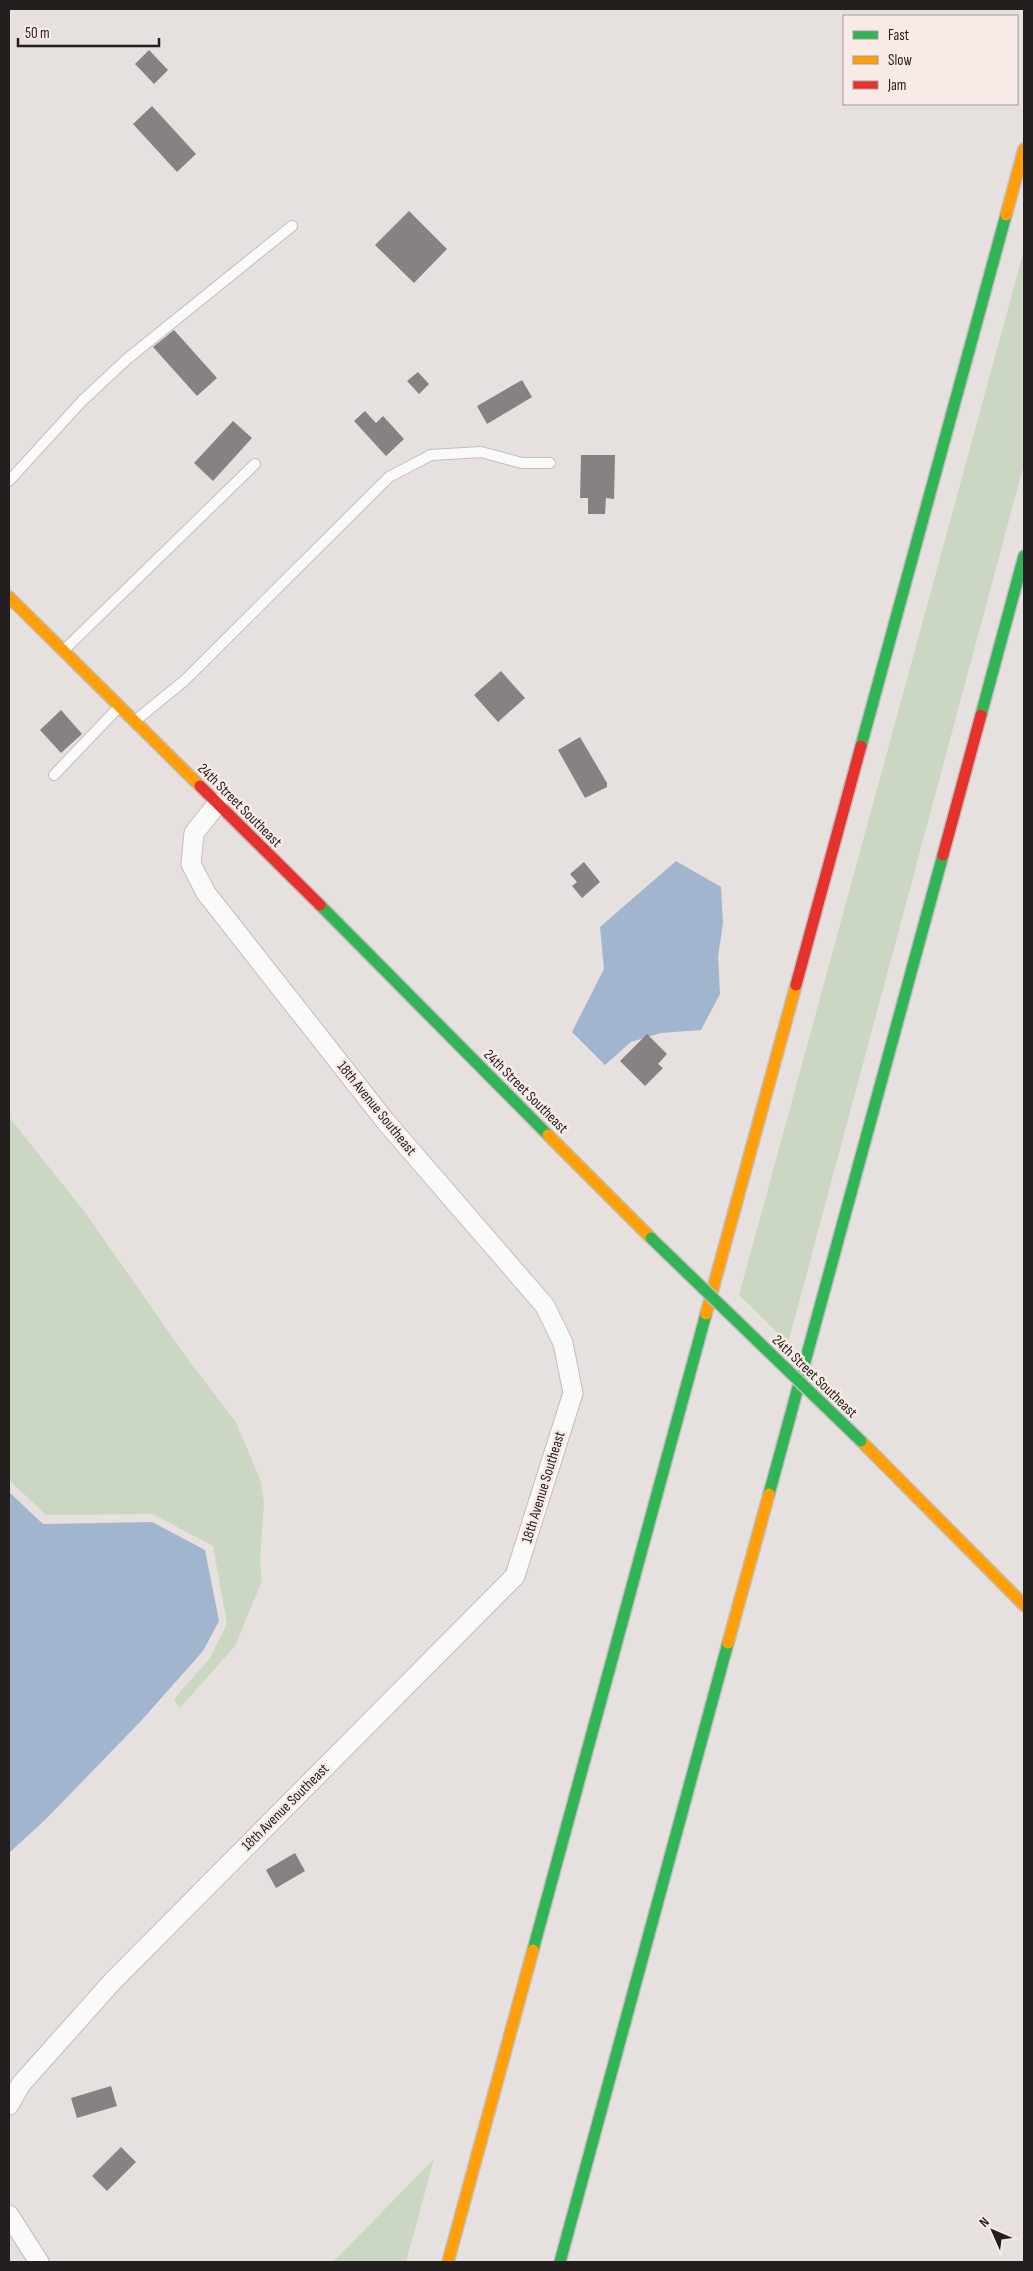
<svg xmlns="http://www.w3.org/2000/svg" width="1033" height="2271" font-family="'Sofia Sans Condensed',sans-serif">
	<rect width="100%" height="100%" fill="#e6e0de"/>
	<path fill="#ccd7c3" d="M1024,250V464L788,1343L739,1295Z
		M9,1117L84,1211L189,1361L236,1422L261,1482L264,1504L260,1560L262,1581L235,1646L180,1708L174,1699L210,1658L227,1624L213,1546L153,1514L46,1515L9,1480Z
		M434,2159L406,2262H333Z"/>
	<path fill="#a1b5ce" d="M676,861L721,887L723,923L718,957L720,994L701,1030L661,1033L631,1042L605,1065L572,1032L604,969L600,927Z
		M9,1492L43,1524L152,1522L205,1550L219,1621L203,1651L140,1722L46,1819L9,1853Z"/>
	<path fill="#868283" d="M149,50L168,70L154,84L135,64Z
		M152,106L196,154L177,172L133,124Z
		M409,211L447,249L414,283L375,245Z
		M174,330L217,378L197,396L153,347Z
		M418,372L429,384L419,394L407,381Z
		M522,380L532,397L487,424L477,406Z
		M365,411L376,423L383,416L404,439L386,456L354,421Z
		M233,421L252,438L213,481L194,463Z
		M581,455H615L614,499L606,498L605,514H588V498H580Z
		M501,671L525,698L498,722L474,695Z
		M61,710L82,734L61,753L40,730Z
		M580,737L607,783V787L585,798L558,750Z
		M584,862L600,882L582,898L572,886L577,882L570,874Z
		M647,1034L667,1054L658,1064L663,1068L645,1086L620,1061Z
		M295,1853L305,1871L276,1888L266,1870Z
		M111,2086L117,2106L77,2118L71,2098Z
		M121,2147L136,2162L107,2191L92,2176Z"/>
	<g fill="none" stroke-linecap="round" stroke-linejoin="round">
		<g stroke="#c3bebd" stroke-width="12">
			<path id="lane" d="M9,481L82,401L127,359L292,226
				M64,650L255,464
				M136,720L184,681L389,477L431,455L481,452L522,463H550
				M54,775L119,707"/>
		</g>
		<g stroke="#c3bebd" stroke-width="21">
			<path id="street" d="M9,2105L21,2084L112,1982L515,1576L573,1393L563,1343L545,1306L386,1122L206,893L191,864L194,833L218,803
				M9,2215L39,2262"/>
		</g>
		<g stroke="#c3bebd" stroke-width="14">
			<path id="fast" d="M981,715L1024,556
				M861,746L1006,215
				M320,905L548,1135
				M769,1494L943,855
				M533,1950L706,1314
				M560,2262L728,1643"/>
		</g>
		<g stroke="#c3bebd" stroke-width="14">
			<path id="slow" d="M1006,215L1024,149
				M9,597L200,786
				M548,1135L651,1238
				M706,1314L796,985
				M861,1441L1024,1605
				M728,1643L769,1494
				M448,2262L533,1950"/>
		</g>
		<g stroke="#c3bebd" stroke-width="14">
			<path id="jam" d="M200,786L320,905
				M943,855L981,715
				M796,985L861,746"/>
		</g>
		<use href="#lane" stroke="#fbfafa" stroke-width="10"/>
		<use href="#street" stroke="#fbfafa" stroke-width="19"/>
		<use href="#fast" stroke="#30b455" stroke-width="11"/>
		<use href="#slow" stroke="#ff9f0a" stroke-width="11"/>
		<use href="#jam" stroke="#e5322d" stroke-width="11"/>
		<g stroke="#c3bebd" stroke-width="14" stroke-linecap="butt">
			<path id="fast-bridge" d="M651,1238L861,1441"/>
		</g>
		<use href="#fast-bridge" stroke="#30b455" stroke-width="11"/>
	</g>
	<g text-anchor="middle" stroke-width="5" stroke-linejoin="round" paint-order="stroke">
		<g font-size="15" fill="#231f1e" stroke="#f8ebe7">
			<text transform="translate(240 805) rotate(45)" y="5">24th Street Southeast</text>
			<text transform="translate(526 1091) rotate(45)" y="5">24th Street Southeast</text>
			<text transform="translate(377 1108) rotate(51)" y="5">18th Avenue Southeast</text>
			<text transform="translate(815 1376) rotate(44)" y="5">24th Street Southeast</text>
			<text transform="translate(543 1487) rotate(-73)" y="5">18th Avenue Southeast</text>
			<text transform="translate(285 1807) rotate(-45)" y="5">18th Avenue Southeast</text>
		</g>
	</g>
	<rect width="1033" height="2271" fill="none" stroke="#231f1e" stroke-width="20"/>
	<rect x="843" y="15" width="175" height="90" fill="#f8ebe7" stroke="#a39997"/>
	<rect x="853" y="31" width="25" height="8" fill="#30b455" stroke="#a39997"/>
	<text x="888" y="40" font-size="15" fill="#231f1e">Fast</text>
	<rect x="853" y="56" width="25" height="8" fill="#ff9f0a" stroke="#a39997"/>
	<text x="888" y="65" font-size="15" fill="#231f1e">Slow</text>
	<rect x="853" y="81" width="25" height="8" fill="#e5322d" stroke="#a39997"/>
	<text x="888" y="90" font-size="15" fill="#231f1e">Jam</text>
	<g transform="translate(993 2231) rotate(315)" stroke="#f8ebe7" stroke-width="4" paint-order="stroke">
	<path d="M0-4L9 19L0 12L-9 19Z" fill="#231f1e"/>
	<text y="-8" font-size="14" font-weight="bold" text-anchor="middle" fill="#231f1e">N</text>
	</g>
	<path d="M18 38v8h141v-8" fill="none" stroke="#231f1e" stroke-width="2.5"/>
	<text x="25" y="38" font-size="15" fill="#231f1e" stroke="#f8ebe7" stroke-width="4" paint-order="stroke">50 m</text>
</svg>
